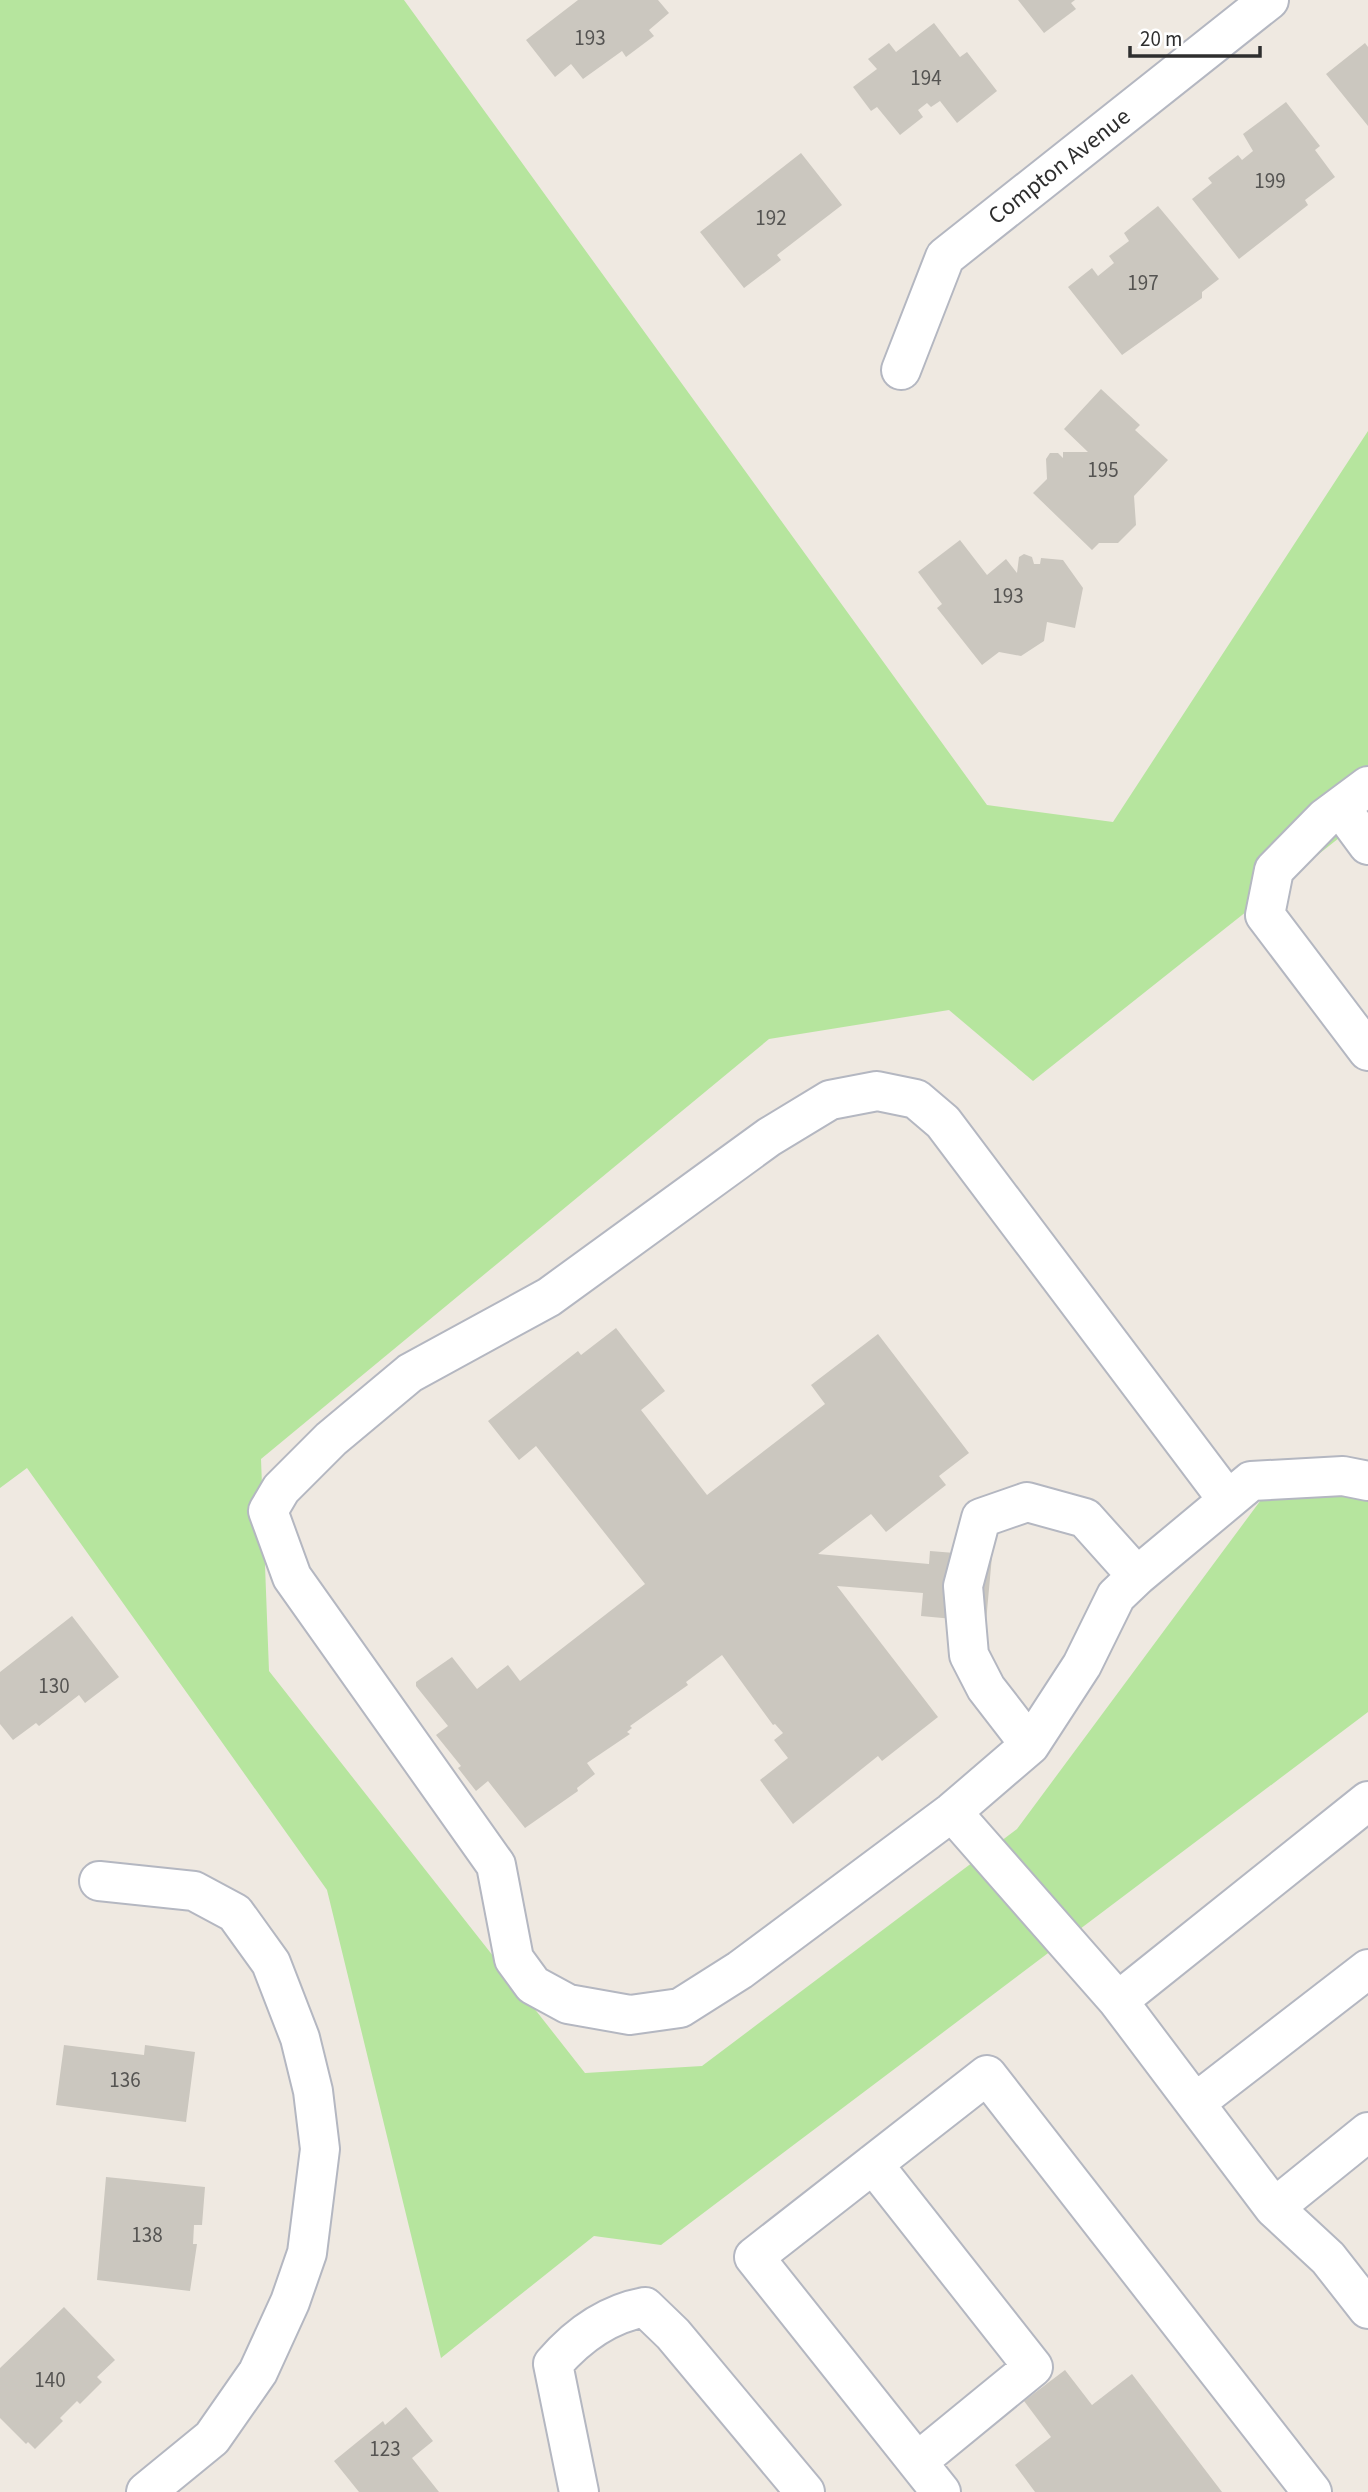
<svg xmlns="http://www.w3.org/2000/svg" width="1368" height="2492" font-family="'Source Sans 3',sans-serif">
	<rect width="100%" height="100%" fill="#efe9e1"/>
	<path fill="#b6e59e" d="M0,0H404L987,805L1113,822L1368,431V815L1033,1081L949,1010L769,1039L261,1459L269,1671L585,2073L702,2066L1017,1829L1272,1485L1368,1484V1712L661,2245L594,2236L441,2358L327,1890L27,1468L0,1488Z"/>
	<path fill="#cbc7bf" d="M578,0H658L669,13L649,30L654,36L626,57L622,51L583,79L571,64L555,77L526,40Z
		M1018,0H1075L1071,3L1076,9L1044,33Z
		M934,23L960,57L967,52L997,91L957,123L940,101L931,107L927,103L918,110L923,117L900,135L877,107L871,111L853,87L877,69L868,59L889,43L896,52Z
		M1365,43L1368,47V126L1326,74Z
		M1286,102L1320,146L1315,150L1335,177L1305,200L1308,205L1239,259L1192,199L1212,183L1208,178L1238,155L1242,160L1253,151L1243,134Z
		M801,153L842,205L777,255L781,260L744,288L700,232Z
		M1158,206L1219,279L1202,292V298L1122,355L1068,287L1092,268L1098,276L1114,263L1109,256L1129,241L1124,233Z
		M1101,389L1140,425L1135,430L1168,460L1134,496L1136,525L1118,543H1099L1092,550L1033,493L1047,479L1046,459L1050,453H1058L1063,458V452H1088L1064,429Z
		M960,540L987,575L1006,559L1017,573L1019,557L1024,554L1032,557L1034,564H1040L1041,558L1063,560L1083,588L1075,628L1047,622L1044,641L1021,656L999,652L982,665L937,608L942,604L918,572Z
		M616,1328L665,1391L641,1410L707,1495L825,1404L811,1385L878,1334L969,1453L939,1476L946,1485L886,1532L871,1514L818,1554L929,1564L930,1551L992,1556L986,1622L921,1616L923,1593L837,1586L938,1717L882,1761L878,1756L793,1824L760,1780L788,1758L774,1740L783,1733L775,1724L773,1725L722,1655L686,1682L688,1685L630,1726L632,1728L627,1732L630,1734L587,1763L595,1774L577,1788L578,1791L525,1828L488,1781L476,1791L458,1768L461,1766L436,1735L448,1726L416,1686V1682L452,1657L477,1689L508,1665L520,1681L645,1584L536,1446L519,1460L488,1421L578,1351L581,1355Z
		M72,1616L119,1677L85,1703L79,1695L39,1726L36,1723L13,1740L0,1724V1672Z
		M64,2045L144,2055L145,2045L195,2052L186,2122L56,2105Z
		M106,2177L205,2187L202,2225H194L193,2244H197L190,2291L97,2280Z
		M64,2307L115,2360L97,2377L102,2382L80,2404L77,2401L60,2418L63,2421L35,2449L28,2442L26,2444L0,2418V2368Z
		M1065,2370L1092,2405L1132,2374L1222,2492H1035L1015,2465L1051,2437L1024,2401Z
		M406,2407L433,2441L412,2458L439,2492H359L334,2461L383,2421L385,2425Z"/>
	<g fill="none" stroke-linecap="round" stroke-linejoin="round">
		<g stroke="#b4b7c1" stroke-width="42">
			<path id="minor" d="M901,370L945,257L1269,0
				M1368,786L1325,818L1274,870L1265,915L1368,1051
				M1340,807L1368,845
				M1227,1499L943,1122L916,1099L877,1091L830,1100L769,1137L549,1297L410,1373L331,1439L281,1489L268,1511L292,1577L496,1865L514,1959L533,1985L568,2004L630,2015L680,2008L740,1970L952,1812L1030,1745L1082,1665L1116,1596L1137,1576L1251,1481L1343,1476L1368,1481
				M1030,1745L986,1688L969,1655L963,1586L981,1518L1027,1502L1085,1518L1137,1576
				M1368,1801L1118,2001L1274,2208L1368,2132
				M952,1812L1118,2001
				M99,1881L194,1891L235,1913L271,1963L300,2038L313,2091L320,2149L307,2253L290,2302L258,2372L212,2438L146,2492
				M1195,2103L1368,1969
				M873,2164L1033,2367L917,2462
				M1274,2208L1328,2258L1368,2309
				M579,2492L553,2364C578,2335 607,2314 645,2307L673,2334L805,2492
				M941,2492L754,2257L987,2075L1312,2492"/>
		</g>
		<use href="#minor" stroke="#fff" stroke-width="38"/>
	</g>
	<g text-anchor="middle" stroke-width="7" stroke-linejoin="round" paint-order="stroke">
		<g font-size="21" fill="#555452">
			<text x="590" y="45">193</text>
			<text x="926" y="85">194</text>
			<text x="1270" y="188">199</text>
			<text x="771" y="225">192</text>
			<text x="1143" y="290">197</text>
			<text x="1103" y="477">195</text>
			<text x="1008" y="603">193</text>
			<text x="54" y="1693">130</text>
			<text x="125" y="2087">136</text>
			<text x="147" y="2242">138</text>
			<text x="50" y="2387">140</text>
			<text x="385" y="2456">123</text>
		</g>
		<g font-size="24" fill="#2e2e2e" stroke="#fff">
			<text transform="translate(1059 166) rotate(-38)" y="8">Compton Avenue</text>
		</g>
	</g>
	<path d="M1130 46v10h130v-10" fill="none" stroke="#2e2e2e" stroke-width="3.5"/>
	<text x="1140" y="46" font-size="21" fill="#2e2e2e" stroke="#ffffff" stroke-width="5" paint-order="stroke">20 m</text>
</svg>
